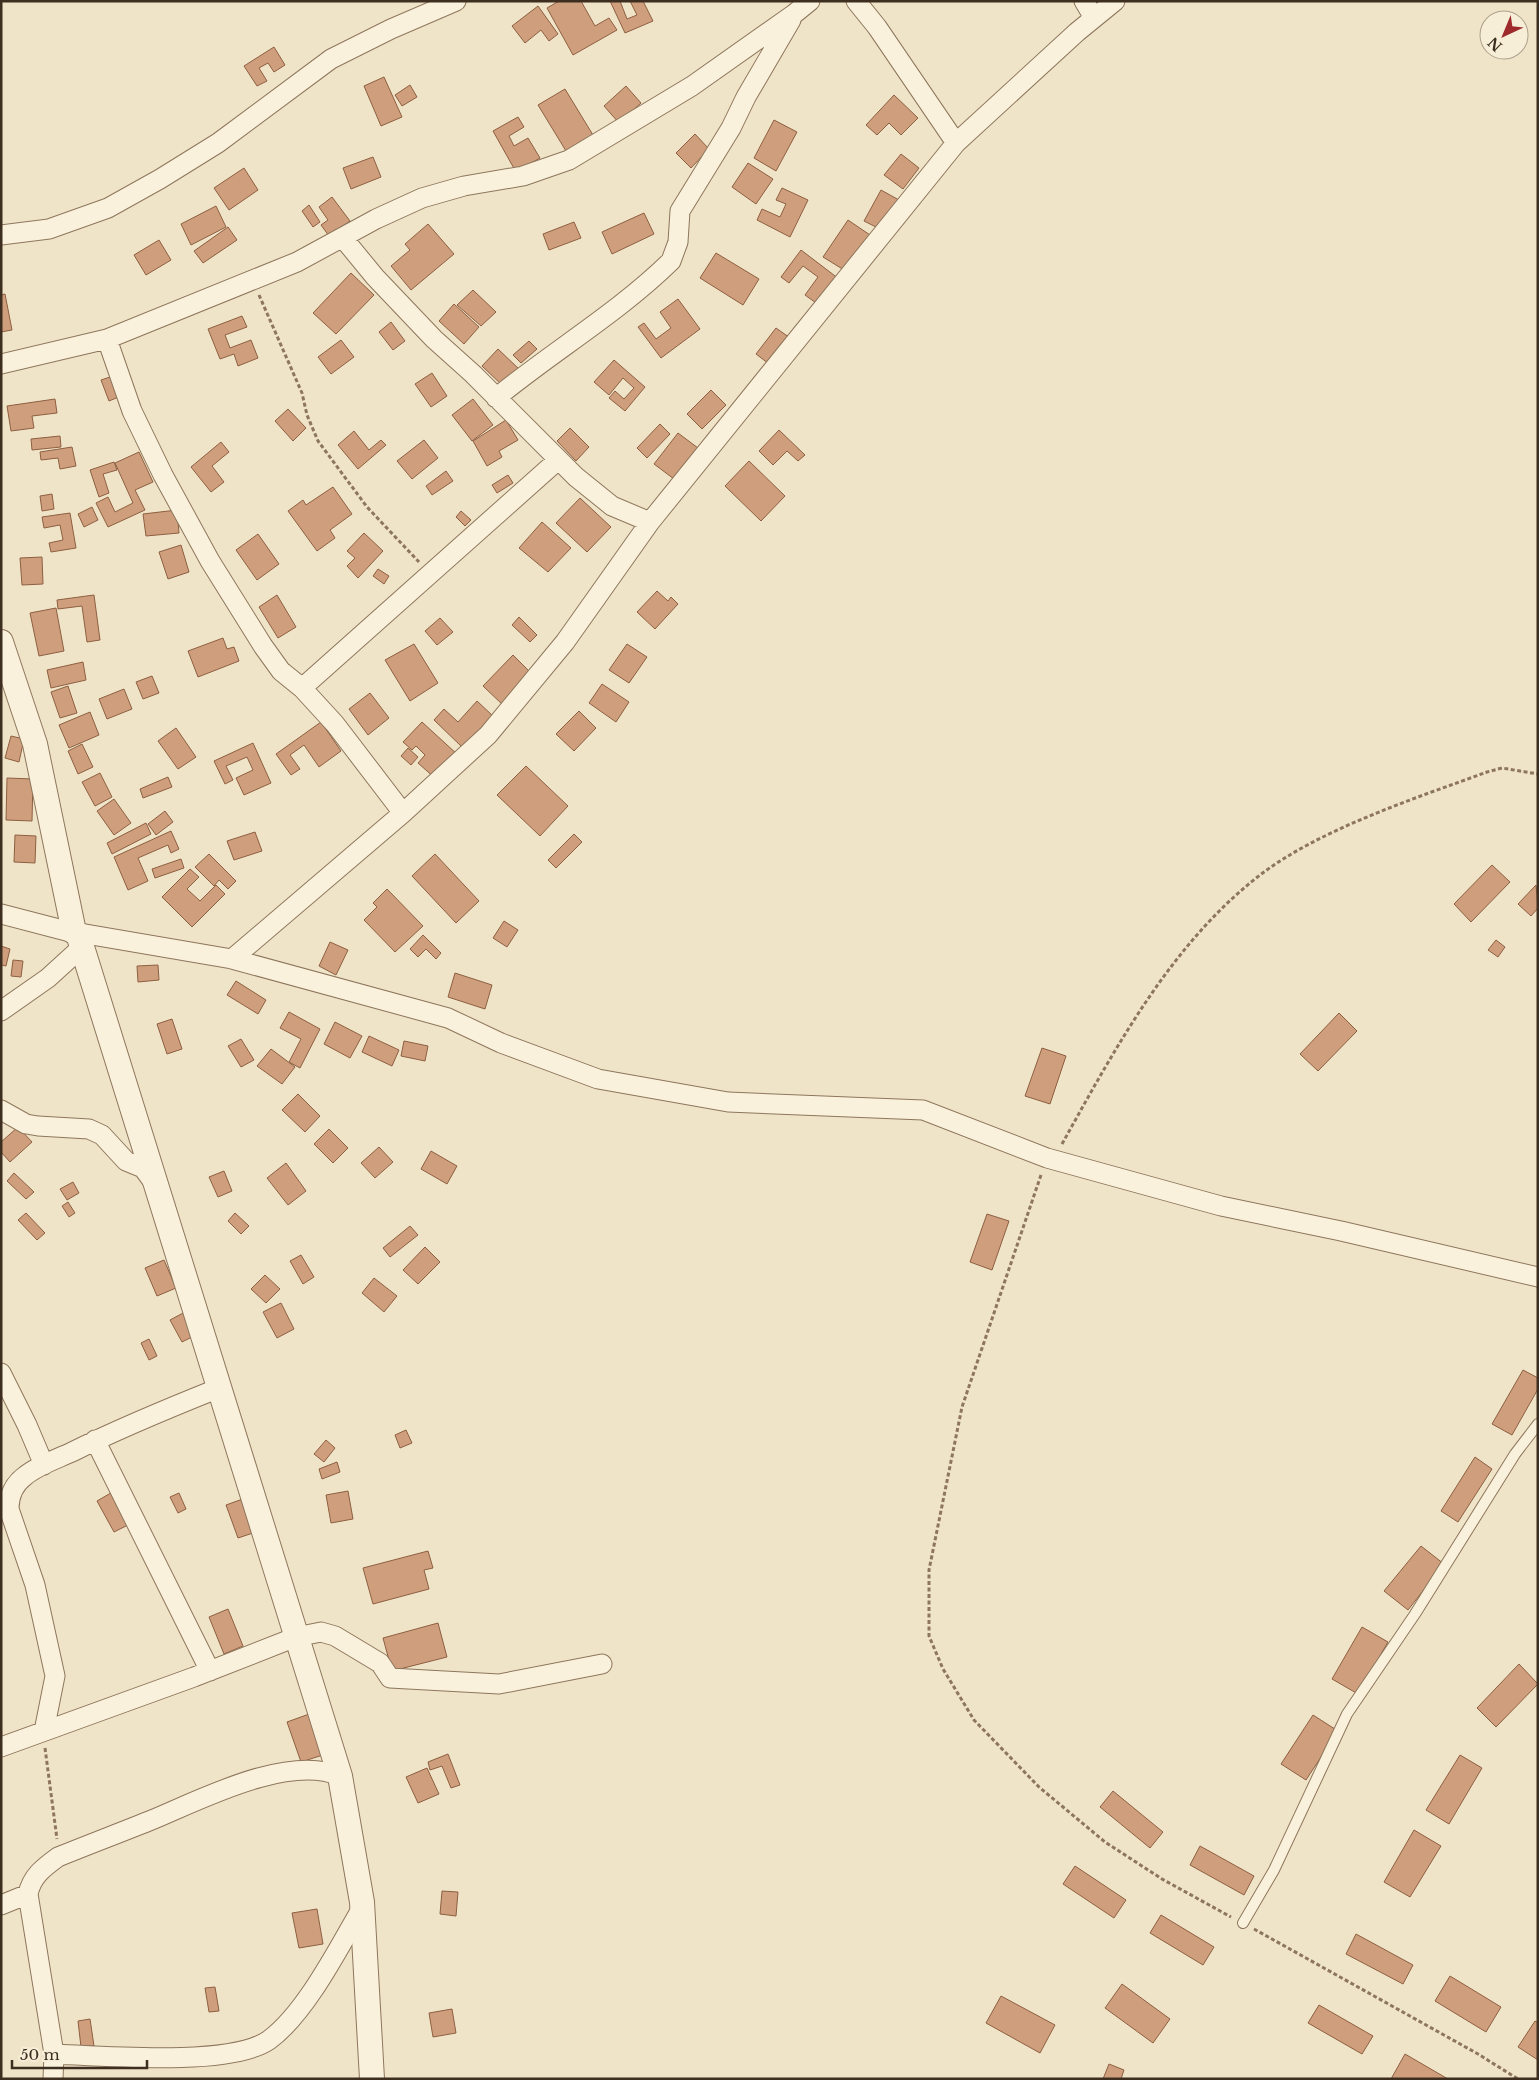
<svg xmlns="http://www.w3.org/2000/svg" width="1539" height="2080" font-family="'Libre Baskerville',serif">
	<rect width="100%" height="100%" fill="#f0e4c8"/>
	<path fill="#cf9f7d" stroke="#8d5f41" d="M559,1H581L595,26L609,18L617,30L573,55L547,8Z
		M610,1H620L627,19L637,15L630,1H643L653,21L625,33Z
		M538,6L558,34L549,41L541,30L525,43L512,26Z
		M274,47L285,65L274,72L268,63L259,68L267,81L257,86L244,66Z
		M384,77L402,117L381,126L364,86Z
		M410,85L417,97L402,106L395,95Z
		M626,86L641,103L619,123L604,106Z
		M565,89L593,135L566,151L538,105Z
		M894,95L918,118L901,135L889,123L877,135L866,125Z
		M518,117L524,127L509,136L514,146L528,138L540,158L516,172L493,131Z
		M774,120L797,132L776,171L754,158Z
		M695,134L709,149L691,168L676,153Z
		M901,154L919,168L903,189L884,175Z
		M373,157L381,177L351,189L343,168Z
		M748,163L773,179L756,204L732,187Z
		M244,168L258,190L229,210L214,188Z
		M782,188L808,200L790,237L757,220L762,209L780,217L786,204L776,200Z
		M881,190L899,200L882,230L864,221Z
		M332,197L350,221L329,236L321,225L328,220L319,207Z
		M309,205L320,222L313,227L302,211Z
		M216,206L226,227L191,245L181,224Z
		M644,213L654,234L612,254L602,232Z
		M848,220L873,237L849,273L823,257Z
		M574,222L581,238L549,250L543,234Z
		M428,224L454,254L411,290L391,266L410,250L405,244Z
		M228,227L237,240L203,263L194,251Z
		M159,240L171,260L146,275L134,255Z
		M801,250L843,282L823,308L805,295L818,277L803,266L789,283L781,277Z
		M716,253L759,279L743,305L700,278Z
		M351,273L374,295L336,334L313,313Z
		M473,290L496,312L481,326L457,305Z
		M5,294L12,330L1,332V295Z
		M678,299L700,329L661,358L638,327L644,323L656,339L671,328L660,312Z
		M454,304L479,327L464,344L439,321Z
		M242,316L247,327L225,335L230,348L251,340L258,358L238,366L234,354L220,359L208,329Z
		M391,322L405,341L393,350L379,332Z
		M776,328L793,340L773,367L756,354Z
		M341,340L354,357L331,374L318,357Z
		M529,341L537,349L521,363L513,355Z
		M498,349L520,370L504,387L482,366Z
		M614,360L645,387L625,411L609,398L615,391L624,399L634,388L623,378L609,395L594,382Z
		M432,373L447,396L431,407L415,384Z
		M113,376L121,396L109,401L101,380Z
		M711,390L726,405L702,429L687,414Z
		M55,399L57,413L32,416L34,428L11,431L7,406Z
		M473,399L493,425L472,441L452,415Z
		M288,409L306,428L293,441L275,421Z
		M506,420L518,440L499,451L502,457L487,466L473,441Z
		M660,424L670,434L647,458L637,448Z
		M570,428L589,447L576,461L557,441Z
		M779,430L805,455L798,461L787,451L773,465L759,451Z
		M354,431L369,450L381,440L386,445L358,469L338,445Z
		M678,433L698,448L674,479L654,464Z
		M60,436L61,447L32,450L31,439Z
		M424,440L438,458L412,479L397,461Z
		M221,442L229,452L212,466L224,482L211,492L191,467Z
		M72,447L76,466L60,469L58,458L41,460L40,452Z
		M139,452L153,482L135,490L145,510L108,527L96,503L108,497L115,512L133,503L115,463Z
		M749,461L785,496L761,521L725,486Z
		M114,462L117,470L103,474L109,493L99,497L90,470Z
		M446,471L453,481L432,495L426,486Z
		M508,475L513,483L497,493L492,485Z
		M333,487L352,514L330,530L335,538L317,551L288,511L303,500L306,505Z
		M52,494L54,509L42,511L40,496Z
		M580,498L611,527L587,552L556,523Z
		M92,507L98,520L84,527L78,514Z
		M177,510L179,533L146,536L143,514Z
		M461,511L471,520L465,526L456,517Z
		M70,513L76,548L51,552L49,543L63,540L60,525L44,528L42,517Z
		M542,522L571,548L548,572L519,548Z
		M364,533L383,551L358,578L347,566L355,558L347,551Z
		M258,534L279,564L257,580L236,550Z
		M181,545L189,572L168,579L159,552Z
		M42,557L43,584L22,585L20,558Z
		M378,569L389,576L384,584L373,576Z
		M657,591L668,601L671,597L678,604L655,629L637,612Z
		M94,595L100,640L87,642L82,606L58,609L57,600Z
		M277,595L296,627L278,638L259,607Z
		M56,608L64,651L39,656L30,613Z
		M519,617L537,635L530,642L512,625Z
		M440,618L453,632L437,645L425,631Z
		M223,638L227,649L234,647L239,661L198,677L188,651Z
		M414,644L438,683L410,701L385,660Z
		M627,644L647,657L629,683L609,670Z
		M513,655L533,675L504,706L483,686Z
		M83,662L86,680L51,688L47,670Z
		M152,676L159,693L143,699L136,682Z
		M602,684L629,702L616,722L589,703Z
		M68,686L77,713L60,718L51,692Z
		M124,689L132,709L107,719L99,699Z
		M370,693L389,718L368,735L349,709Z
		M477,701L493,716L462,747L434,720L444,709L458,722Z
		M579,711L596,728L574,751L556,734Z
		M90,712L99,735L69,748L59,725Z
		M321,722L341,751L319,767L304,745L290,755L300,769L291,775L276,754Z
		M422,722L458,755L436,779L418,763L425,755L416,746L412,750L403,742Z
		M176,728L196,757L178,769L158,741Z
		M11,736L24,739L19,762L5,758Z
		M253,743L271,783L244,795L236,778L253,770L247,757L226,766L233,780L225,784L214,761Z
		M82,744L93,767L78,774L68,751Z
		M408,748L418,757L411,765L401,756Z
		M526,766L568,806L540,836L497,795Z
		M100,773L112,797L95,806L82,782Z
		M168,777L172,787L143,798L140,789Z
		M7,778L33,779L32,821L6,820Z
		M114,799L131,823L114,835L97,811Z
		M165,811L173,822L156,835L148,824Z
		M146,823L151,834L112,854L107,843Z
		M171,831L179,849L171,853L168,845L138,858L148,881L128,890L114,857Z
		M255,832L262,851L234,860L227,841Z
		M574,834L582,842L556,868L548,860Z
		M15,835L36,836L35,863L14,862Z
		M209,854L236,881L228,889L219,880L214,886L195,867Z
		M435,854L479,901L456,923L412,876Z
		M181,859L184,868L155,878L152,869Z
		M1492,865L1510,882L1471,922L1454,904Z
		M190,869L199,877L187,889L200,901L216,885L225,894L192,927L162,897Z
		M1536,885L1538,908L1531,916L1518,904Z
		M387,889L423,926L395,952L364,920L377,907L373,903Z
		M504,921L518,930L507,947L493,938Z
		M423,935L441,953L436,959L426,949L418,957L410,949Z
		M1496,940L1505,947L1498,957L1488,950Z
		M330,942L348,950L336,975L319,966Z
		M1,946L10,949L6,966L1,965Z
		M13,960L23,961L21,977L11,976Z
		M158,965L159,980L138,982L137,966Z
		M455,973L492,985L485,1009L448,997Z
		M236,981L266,1000L258,1014L227,995Z
		M289,1012L320,1029L300,1068L289,1062L301,1039L280,1028Z
		M1339,1013L1357,1031L1318,1071L1300,1054Z
		M172,1019L182,1049L167,1054L157,1024Z
		M335,1022L362,1036L350,1058L324,1044Z
		M369,1036L399,1050L392,1066L362,1052Z
		M241,1039L254,1060L241,1067L228,1046Z
		M404,1041L428,1046L425,1061L401,1056Z
		M1042,1048L1066,1056L1050,1104L1025,1096Z
		M271,1049L295,1067L282,1084L257,1066Z
		M298,1094L320,1116L305,1132L282,1110Z
		M18,1127L32,1142L10,1162L1,1152V1142Z
		M329,1129L348,1148L333,1163L314,1144Z
		M379,1147L393,1162L375,1178L361,1163Z
		M431,1151L457,1166L447,1184L421,1169Z
		M286,1163L306,1191L288,1205L267,1178Z
		M224,1171L232,1191L218,1197L209,1177Z
		M14,1173L34,1192L26,1199L7,1181Z
		M73,1182L79,1193L67,1200L60,1189Z
		M68,1202L75,1213L69,1217L62,1206Z
		M26,1213L45,1233L37,1240L18,1220Z
		M235,1213L249,1226L241,1234L228,1221Z
		M987,1214L1009,1221L992,1270L970,1262Z
		M410,1226L418,1235L390,1257L383,1248Z
		M425,1247L440,1262L418,1284L403,1270Z
		M301,1255L314,1277L303,1284L290,1261Z
		M164,1260L176,1288L157,1296L145,1268Z
		M265,1275L280,1289L266,1303L251,1289Z
		M374,1278L397,1296L384,1312L362,1293Z
		M281,1303L294,1329L277,1338L263,1312Z
		M185,1312L198,1334L182,1342L170,1320Z
		M149,1339L157,1356L149,1360L141,1343Z
		M1523,1370L1538,1378V1389L1512,1435L1492,1424Z
		M406,1430L412,1443L400,1448L395,1435Z
		M326,1440L335,1448L324,1462L314,1454Z
		M1475,1457L1492,1469L1458,1522L1441,1511Z
		M337,1462L340,1472L322,1479L319,1469Z
		M116,1490L134,1522L114,1532L97,1501Z
		M348,1491L353,1519L331,1523L326,1495Z
		M179,1493L186,1509L178,1513L170,1497Z
		M251,1496L262,1530L238,1538L226,1505Z
		M1421,1546L1444,1564L1408,1610L1384,1591Z
		M428,1551L433,1568L424,1570L429,1589L373,1604L363,1568Z
		M228,1609L243,1646L224,1654L209,1617Z
		M438,1623L447,1657L392,1671L383,1638Z
		M1362,1627L1388,1642L1358,1694L1332,1679Z
		M1519,1664L1538,1684L1496,1727L1477,1708Z
		M312,1713L326,1754L301,1762L287,1722Z
		M1313,1715L1338,1731L1306,1780L1281,1764Z
		M448,1754L460,1785L451,1788L442,1766L430,1770L428,1762Z
		M1460,1755L1482,1768L1449,1824L1426,1810Z
		M427,1768L439,1794L418,1803L406,1777Z
		M1113,1791L1163,1832L1150,1848L1100,1807Z
		M1414,1830L1441,1846L1410,1897L1384,1882Z
		M1200,1846L1254,1876L1244,1895L1190,1865Z
		M1075,1866L1126,1900L1114,1918L1063,1884Z
		M442,1891L458,1892L456,1916L440,1914Z
		M317,1909L323,1944L299,1948L292,1913Z
		M1161,1915L1214,1947L1203,1965L1150,1933Z
		M1356,1934L1413,1965L1403,1984L1346,1954Z
		M1450,1976L1501,2007L1486,2032L1435,2001Z
		M1122,1984L1170,2019L1153,2043L1105,2008Z
		M215,1987L219,2011L209,2012L205,1988Z
		M1001,1996L1055,2025L1040,2053L986,2023Z
		M1319,2005L1373,2036L1362,2054L1308,2023Z
		M452,2009L456,2033L433,2037L429,2013Z
		M90,2019L94,2046L81,2047L78,2021Z
		M1535,2021L1538,2023V2060L1518,2047Z
		M1405,2054L1448,2079H1391Z
		M1109,2064L1124,2070L1121,2079H1103Z"/>
	<g fill="none" stroke-linecap="round" stroke-linejoin="round">
		<g stroke="#8d765c" stroke-width="12">
			<path id="service" d="M1243,1923L1274,1870L1347,1714L1415,1614L1515,1454L1538,1424"/>
		</g>
		<g stroke="#8d765c" stroke-width="21">
			<path id="minor" d="M856,1L877,27L956,143
				M1084,1L1094,18
				M1,235L49,229L108,208L160,179L218,143L331,59L391,29L456,1
				M343,238L375,277L434,339L473,374L576,477L612,506L650,522
				M107,339L297,262L376,219L422,198L464,186L523,176L569,160L692,86L794,14L810,1
				M1,364L107,339L132,411L163,475L210,561L263,646L281,671L302,688L335,724L403,813
				M496,398C553,351 618,313 671,261L678,242L680,211L731,128L746,97L791,20
				M302,688L558,460
				M1,914L78,934
				M74,932L232,959L448,1018L501,1043L598,1079L728,1102L923,1110L1047,1158L1221,1206L1341,1231L1538,1277
				M232,959L403,813L488,735L565,642L650,522L956,143L1077,32L1115,1
				M1,1011L48,978L82,947
				M1,1110L26,1124L38,1126L89,1129L102,1135L126,1161L143,1168L154,1183
				M1,1373L27,1425L44,1465
				M95,1440L210,1671
				M44,1731L55,1676L35,1585L9,1509C9,1496 14,1484 25,1476C38,1465 57,1459 72,1452C120,1428 169,1408 219,1388
				M1,1747L194,1677L296,1637L321,1632L335,1636L380,1663L390,1678L499,1684L602,1664
				M1,1905L28,1894
				M54,2054C103,2056 231,2067 269,2040C306,2013 339,1947 363,1906
				M53,2079L54,2054L28,1894C32,1876 43,1868 58,1857C90,1844 122,1832 154,1819C202,1799 288,1754 340,1776"/>
		</g>
		<g stroke="#8d765c" stroke-width="26">
			<path id="tertiary" d="M1,642L35,744L74,932L78,934L340,1776L362,1902L372,2079"/>
		</g>
		<path stroke="#8d765c" stroke-width="3" stroke-dasharray="4 2.5" stroke-linecap="butt" d="M259,295L302,393L307,415L318,441L367,507L419,562
			M1062,1144C1116,1047 1171,944 1260,875C1320,829 1416,798 1487,772L1502,768L1538,774
			M1041,1175L962,1407L929,1570V1636L943,1669L974,1720L1039,1787L1105,1842L1162,1879L1231,1917
			M45,1748L57,1839
			M1254,1929L1478,2054L1518,2079"/>
		<use href="#service" stroke="#faf1dc" stroke-width="10"/>
		<use href="#minor" stroke="#faf1dc" stroke-width="19"/>
		<use href="#tertiary" stroke="#faf1dc" stroke-width="24"/>
	</g>
	<rect width="1539" height="2080" fill="none" stroke="#3d2e20" stroke-width="5"/>
	<g transform="translate(1504 35) rotate(224)"><circle r="24" fill="#f7eed8" stroke="#ada18e"/>
	<path d="M0-4L9 19L0 12L-9 19Z" fill="#9e2a2b"/>
	<text y="-8" font-size="14" font-weight="bold" text-anchor="middle" fill="#3d2e20">N</text>
	</g>
	<path d="M12 2060v8h135v-8" fill="none" stroke="#3d2e20" stroke-width="2.5"/>
	<text x="20" y="2060" font-size="15" fill="#3d2e20" stroke="#f7eed8" stroke-width="4" paint-order="stroke">50 m</text>
</svg>
